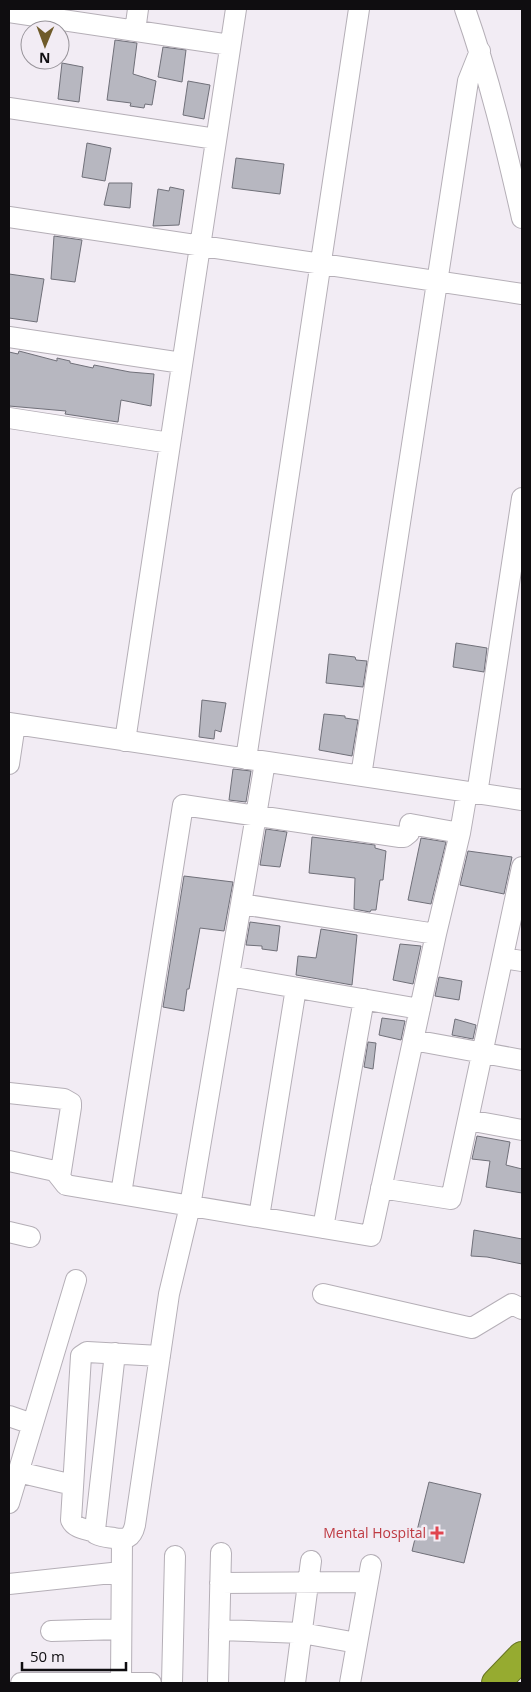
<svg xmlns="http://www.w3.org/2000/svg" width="531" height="1692" font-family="'Open Sans',sans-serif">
	<rect width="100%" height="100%" fill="#f2ecf4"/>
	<path fill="#b7b7c0" stroke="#707079" d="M115,40L137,43L133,74L156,81L152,105L145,104L144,108L130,106L131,103L107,100Z
		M163,47L186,50L182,82L158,77Z
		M62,63L83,67L79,102L58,99Z
		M188,81L210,85L204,119L183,115Z
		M87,143L111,148L105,181L82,177Z
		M236,158L284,164L280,194L232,188Z
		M109,183H132L130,208L104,205Z
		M170,187L184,190L179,225L153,226L158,189L169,191Z
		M54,236L82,240L75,282L51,279Z
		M9,274L44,279L37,322L9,318Z
		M19,351L57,361V358L70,361V363L93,368L94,365L130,372L154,374L151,406L121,400L118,422L65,414L66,411L9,406V352L18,354Z
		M456,643L487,648L484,672L453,667Z
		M329,654L355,657L356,660L367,661L363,687L326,683Z
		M202,700L226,703L221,732L215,730L214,739L199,737Z
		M324,714L345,716V718L358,720L352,756L319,750Z
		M233,769L251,771L246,802L229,800Z
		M266,829L287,832L280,867L260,865Z
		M312,837L375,845V848L386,851L383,880H380L376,910H371L370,912L354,909L355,878L309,873Z
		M421,838L446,842L431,904L408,900Z
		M468,851L512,857L504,894L460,885Z
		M184,876L233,882L224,931L200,928L189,989H187L184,1011L163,1007Z
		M250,922L280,926L277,951L262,949V946L246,945Z
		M321,929L357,935L352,985L296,975L298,956L316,958Z
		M400,944L421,946L413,984L393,980Z
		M439,977L462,981L459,1000L435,996Z
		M382,1018L405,1021L401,1040L379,1035Z
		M455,1019L476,1025L473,1039L452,1035Z
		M368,1042L376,1043L373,1069L364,1067Z
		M477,1136L510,1142L506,1165L522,1169V1193L486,1187L490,1161L472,1159Z
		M474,1230L522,1239V1264L487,1257L471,1256Z
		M429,1482L481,1494L464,1563L412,1551Z"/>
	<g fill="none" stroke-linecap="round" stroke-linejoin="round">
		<g stroke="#b5afb7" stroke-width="22">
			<path id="minor" d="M465,9C489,77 506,147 522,218
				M9,12L230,45
				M135,31L138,9
				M9,108L216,139
				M9,217L522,294
				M9,337L182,363
				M9,418L170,443
				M9,723L522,800
				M125,741L236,9
				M246,759L359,9
				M9,764L15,724
				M361,776L468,81L480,51
				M477,794L522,498
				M241,904L436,934
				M503,958L522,961
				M229,976L420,1009
				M413,1040L522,1060
				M9,1093L64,1099L71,1103V1107L60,1177
				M468,1120L522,1130
				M9,1161L55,1171L66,1185L371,1236L436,934L460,833L467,792
				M381,1188L451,1199L522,867
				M121,1194L183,805L400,837H404L409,833L410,824L460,833
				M259,1217L296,988
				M323,1228L364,999
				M9,1232L30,1237
				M323,1294L472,1328L512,1304L522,1309
				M115,1353L95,1530L96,1534C102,1537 107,1537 114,1538C126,1540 132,1538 135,1525L169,1294L190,1206L265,762
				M9,1416L32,1424
				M18,1472L73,1485
				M9,1503L76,1280
				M95,1532C87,1529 75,1529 71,1520L81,1356L87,1352L160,1356
				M220,1583L368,1582
				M9,1584L121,1572
				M219,1630L302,1633L357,1643
				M51,1631L121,1629
				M21,1683H151
				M121,1683L122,1539
				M172,1683L175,1556
				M218,1683L221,1553
				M295,1683L311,1561
				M350,1683L371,1565"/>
		</g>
		<g stroke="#677425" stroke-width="30">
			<path id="highway" d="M496,1683L522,1656"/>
		</g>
		<use href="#minor" stroke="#fff" stroke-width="20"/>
		<use href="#highway" stroke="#96ab30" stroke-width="28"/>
	</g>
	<path fill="#e0444e" stroke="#f2ecf4" stroke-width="2" d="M434.5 1525.5h5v5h5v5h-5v5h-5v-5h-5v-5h5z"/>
	<g text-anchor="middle" stroke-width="5" stroke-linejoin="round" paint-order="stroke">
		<g font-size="14" fill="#be3a42" stroke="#f2ecf4" text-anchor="end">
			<text x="426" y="1538">Mental Hospital</text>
		</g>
	</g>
	<rect width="531" height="1692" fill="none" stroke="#0f0d10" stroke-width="20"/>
	<g transform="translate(45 45) rotate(181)"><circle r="24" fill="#f2ecf4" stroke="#979399"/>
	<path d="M0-4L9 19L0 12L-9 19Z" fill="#6f5b2a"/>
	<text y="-8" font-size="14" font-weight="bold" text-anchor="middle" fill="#0f0d10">N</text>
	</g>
	<path d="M22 1662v8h104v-8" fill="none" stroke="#0f0d10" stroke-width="2.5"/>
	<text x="30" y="1662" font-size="15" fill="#0f0d10" stroke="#f2ecf4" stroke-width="4" paint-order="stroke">50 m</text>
</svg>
